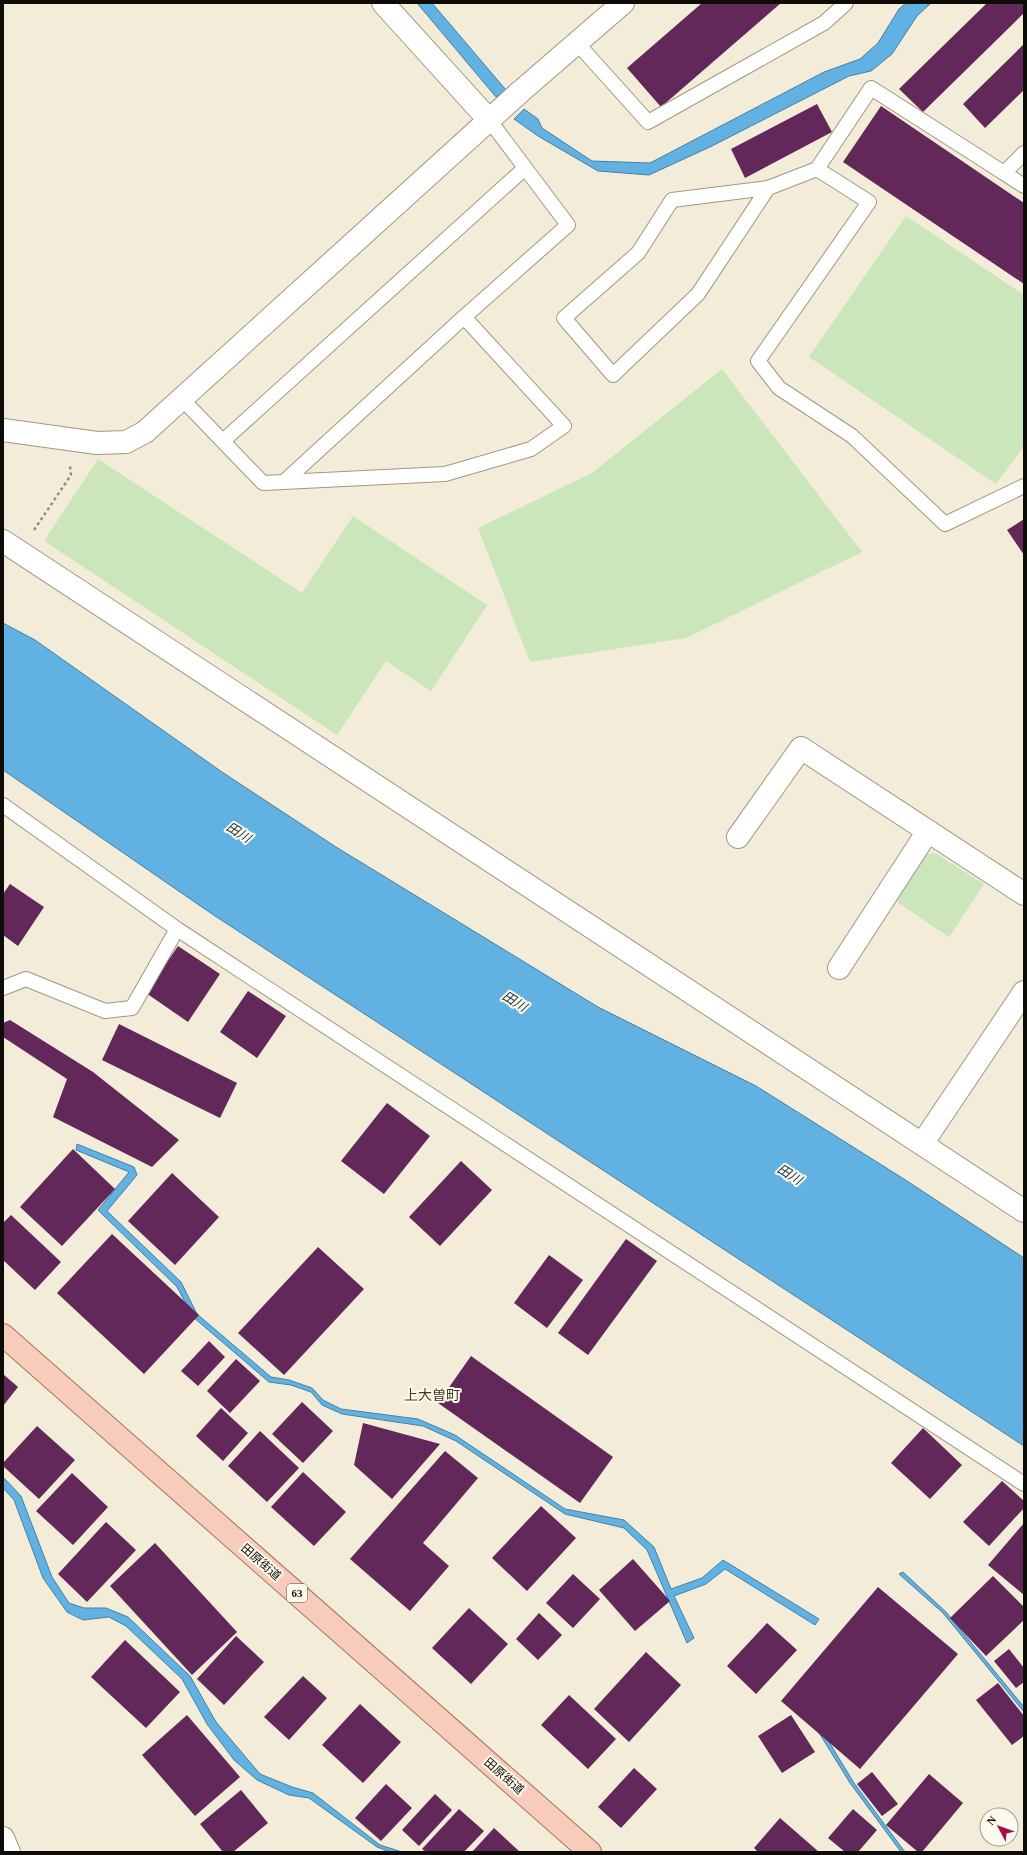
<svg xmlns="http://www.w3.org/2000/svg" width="1027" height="1855" font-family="'Times New Roman','Noto Sans JP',serif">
	<rect width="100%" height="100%" fill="#f3ecd8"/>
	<path fill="#cae6ba" d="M906,216L1024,295V446L996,484L809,357Z
		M722,369L862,552L686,638L530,662L478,528L592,473Z
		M98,459L302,593L353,516L487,605L431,691L386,661L337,735L44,541Z
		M935,853L984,884L949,937L894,900L925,855Z"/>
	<path fill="#61b2e2" stroke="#4880a0" d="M417,3H432L506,90L496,97Z
		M906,3H931L917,16L892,54L871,71L849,76L712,146L649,175L598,171L538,136L514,119L524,109L538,119L542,128L592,161L650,163L824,72L860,59L878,43L899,9Z
		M3,623L35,640L222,772L336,847L598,1007L756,1086L904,1179L1024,1258V1446L212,914L3,770Z
		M77,1144L134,1167L137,1175L107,1211L181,1282L197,1314L271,1377L289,1380L312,1388L323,1400L341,1409L418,1419L455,1435L565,1509L624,1520L654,1547L671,1589L702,1578L723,1560L819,1619L815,1625L725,1569L706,1584L674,1596L694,1638L687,1643L647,1550L624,1528L565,1514L456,1441L423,1426L342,1414L322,1405L311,1392L291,1385L269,1382L193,1317L177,1287L98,1210L129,1172L76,1150Z
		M3,1477L21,1496L52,1577L69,1603L84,1608H106L128,1617L190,1676L216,1722L260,1774L292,1787L313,1793L380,1845L402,1852H390L377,1847L309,1798L289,1795L257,1780L234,1760L207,1724L182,1679L126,1626L109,1617L83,1620L67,1612L43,1578L14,1500L3,1488Z
		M903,1572L946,1612L1024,1707V1712L943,1613L899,1574Z
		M817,1722L854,1783L905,1852H901L850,1783L813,1723Z"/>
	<path fill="#612859" d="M702,3H781L661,107L627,68Z
		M987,3H1024V13L923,112L899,89Z
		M1024,44V90L985,128L963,104Z
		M817,104L832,132L745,178L731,149Z
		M881,106L1024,203V284L843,162Z
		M1024,519V555L1007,530Z
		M10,884L44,907L18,946L3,935V894Z
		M178,946L220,974L188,1022L146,993Z
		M248,991L286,1016L257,1058L220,1032Z
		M10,1020L93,1072L179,1140L152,1167L53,1117L67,1079L3,1037V1023Z
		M119,1024L237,1083L220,1118L102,1060Z
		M387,1103L430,1136L384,1194L341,1161Z
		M73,1149L115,1189L62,1246L20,1207Z
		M461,1161L492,1190L440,1246L409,1217Z
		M172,1173L219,1217L175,1265L128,1221Z
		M11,1215L61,1262L35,1290L3,1260V1223Z
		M112,1234L199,1315L144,1374L57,1293Z
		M626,1239L657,1261L588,1355L558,1333Z
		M318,1247L364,1289L284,1375L238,1333Z
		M549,1255L583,1280L547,1328L514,1303Z
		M209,1341L225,1357L198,1386L181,1371Z
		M471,1356L613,1457L580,1503L438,1403Z
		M236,1359L260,1381L230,1413L207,1391Z
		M3,1374L18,1387L3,1406Z
		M302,1402L333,1431L303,1463L272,1434Z
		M221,1408L248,1433L223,1461L196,1436Z
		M363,1423L440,1444L392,1499L354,1465Z
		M37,1426L75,1460L39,1499L3,1466V1463Z
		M923,1428L962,1465L930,1499L891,1463Z
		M260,1431L299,1468L267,1502L228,1466Z
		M445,1451L478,1478L423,1543L449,1566L410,1611L350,1559Z
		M303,1472L346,1512L314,1546L271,1507Z
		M72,1473L108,1507L73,1545L36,1511Z
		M1002,1481L1024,1501V1508L989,1546L963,1522Z
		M541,1506L576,1538L527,1591L492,1558Z
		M106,1522L136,1550L87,1602L58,1574Z
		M1024,1523V1595L988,1565Z
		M155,1543L237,1632L192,1675L110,1586Z
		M633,1559L670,1601L635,1631L599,1590Z
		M573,1574L600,1599L573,1628L546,1603Z
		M993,1576L1024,1607V1620L986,1656L950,1618Z
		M878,1587L958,1654L860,1769L781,1701Z
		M469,1608L508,1644L471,1684L432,1648Z
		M539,1613L562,1635L538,1660L516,1639Z
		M767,1623L797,1650L756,1694L727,1666Z
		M236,1636L264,1662L224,1705L197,1679Z
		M125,1640L180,1692L146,1728L91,1677Z
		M1009,1649L1024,1668V1682L1016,1688L994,1661Z
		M646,1652L681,1685L629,1742L594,1709Z
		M303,1676L327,1698L289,1740L264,1717Z
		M998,1683L1024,1716V1736L1012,1745L976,1700Z
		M569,1695L616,1739L588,1769L541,1725Z
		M360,1704L401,1742L363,1783L322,1745Z
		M187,1715L240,1777L195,1816L142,1755Z
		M791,1715L815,1752L782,1773L758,1736Z
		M634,1768L657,1789L621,1828L598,1807Z
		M872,1772L898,1804L882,1816L857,1784Z
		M929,1774L963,1803L922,1852H918L886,1825Z
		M386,1784L412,1808L381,1841L355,1818Z
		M241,1790L268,1823L233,1852H223L200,1824Z
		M435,1794L452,1810L419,1846L402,1830Z
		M459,1809L484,1831L464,1852H426L422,1849Z
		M853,1809L877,1830L858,1852H845L828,1838Z
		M780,1818L819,1852H758L754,1848Z
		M494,1828L520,1852H472Z"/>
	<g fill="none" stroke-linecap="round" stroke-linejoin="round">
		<g stroke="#9e9885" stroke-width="16">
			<path id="service" d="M577,43L648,122L824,23L846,3
				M1024,153L1004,173L871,88L817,169L869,202L758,361L779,388L852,436L945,524L1024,486
				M1004,173L1024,186
				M768,188L672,200L638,253L564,318L613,375L698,294L768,188L817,169
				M182,399L263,483L445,474L531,449L564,426L464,317L568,225L490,121
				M223,441L525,168
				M285,481L464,317
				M3,805L177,929L1024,1484
				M3,988L26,979L105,1011L132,1008L177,929"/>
		</g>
		<g stroke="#9e9885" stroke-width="24">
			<path id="minor" d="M383,3L490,121
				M3,430L97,443L126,442L145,432L520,92L623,3
				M3,541L1024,1211
				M738,837L801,748L1024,894
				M839,968L928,831
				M922,1144L1024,992"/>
		</g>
		<g stroke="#9e9885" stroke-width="24">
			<path id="tertiary" d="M3,1838L9,1852"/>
		</g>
		<g stroke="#a4735e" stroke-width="24">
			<path id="primary" d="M3,1335L590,1852"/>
		</g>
		<path stroke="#928d7f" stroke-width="2.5" stroke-dasharray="3 3" stroke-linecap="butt" d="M34,530L71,475L70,466"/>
		<use href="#service" stroke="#fff" stroke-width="14"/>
		<use href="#minor" stroke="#fff" stroke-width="22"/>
		<use href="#tertiary" stroke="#fff" stroke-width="22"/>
		<use href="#primary" stroke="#f8ccbb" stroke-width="22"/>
	</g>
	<g text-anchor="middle" stroke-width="4" stroke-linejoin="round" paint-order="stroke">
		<rect fill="#fefaed" stroke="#56534b" stroke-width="1" x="287" y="1584" width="20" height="18" rx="3"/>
		<g font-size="11" font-weight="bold" fill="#0e0c06">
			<text x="297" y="1597">63</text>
		</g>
		<g font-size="12" fill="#0e0c06" stroke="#fefaed">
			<text transform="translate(261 1562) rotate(41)" y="4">田原街道</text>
			<text transform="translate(504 1776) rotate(41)" y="4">田原街道</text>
		</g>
		<g font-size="13" font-style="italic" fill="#113549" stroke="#fefaed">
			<text transform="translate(239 832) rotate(32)" y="5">田川</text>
			<text transform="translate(515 1001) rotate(32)" y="5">田川</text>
			<text transform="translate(790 1174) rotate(32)" y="5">田川</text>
		</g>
		<g font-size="14" fill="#3f3929" stroke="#fefaed">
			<text x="432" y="1400">上大曽町</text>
		</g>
	</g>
	<rect width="1027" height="1855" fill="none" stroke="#0e0c06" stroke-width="8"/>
	<g transform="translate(999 1827) rotate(311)"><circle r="19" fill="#fefaed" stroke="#9e9b91"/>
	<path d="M0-3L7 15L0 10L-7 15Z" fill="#a40e4c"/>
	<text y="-6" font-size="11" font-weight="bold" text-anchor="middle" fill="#0e0c06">N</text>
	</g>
</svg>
